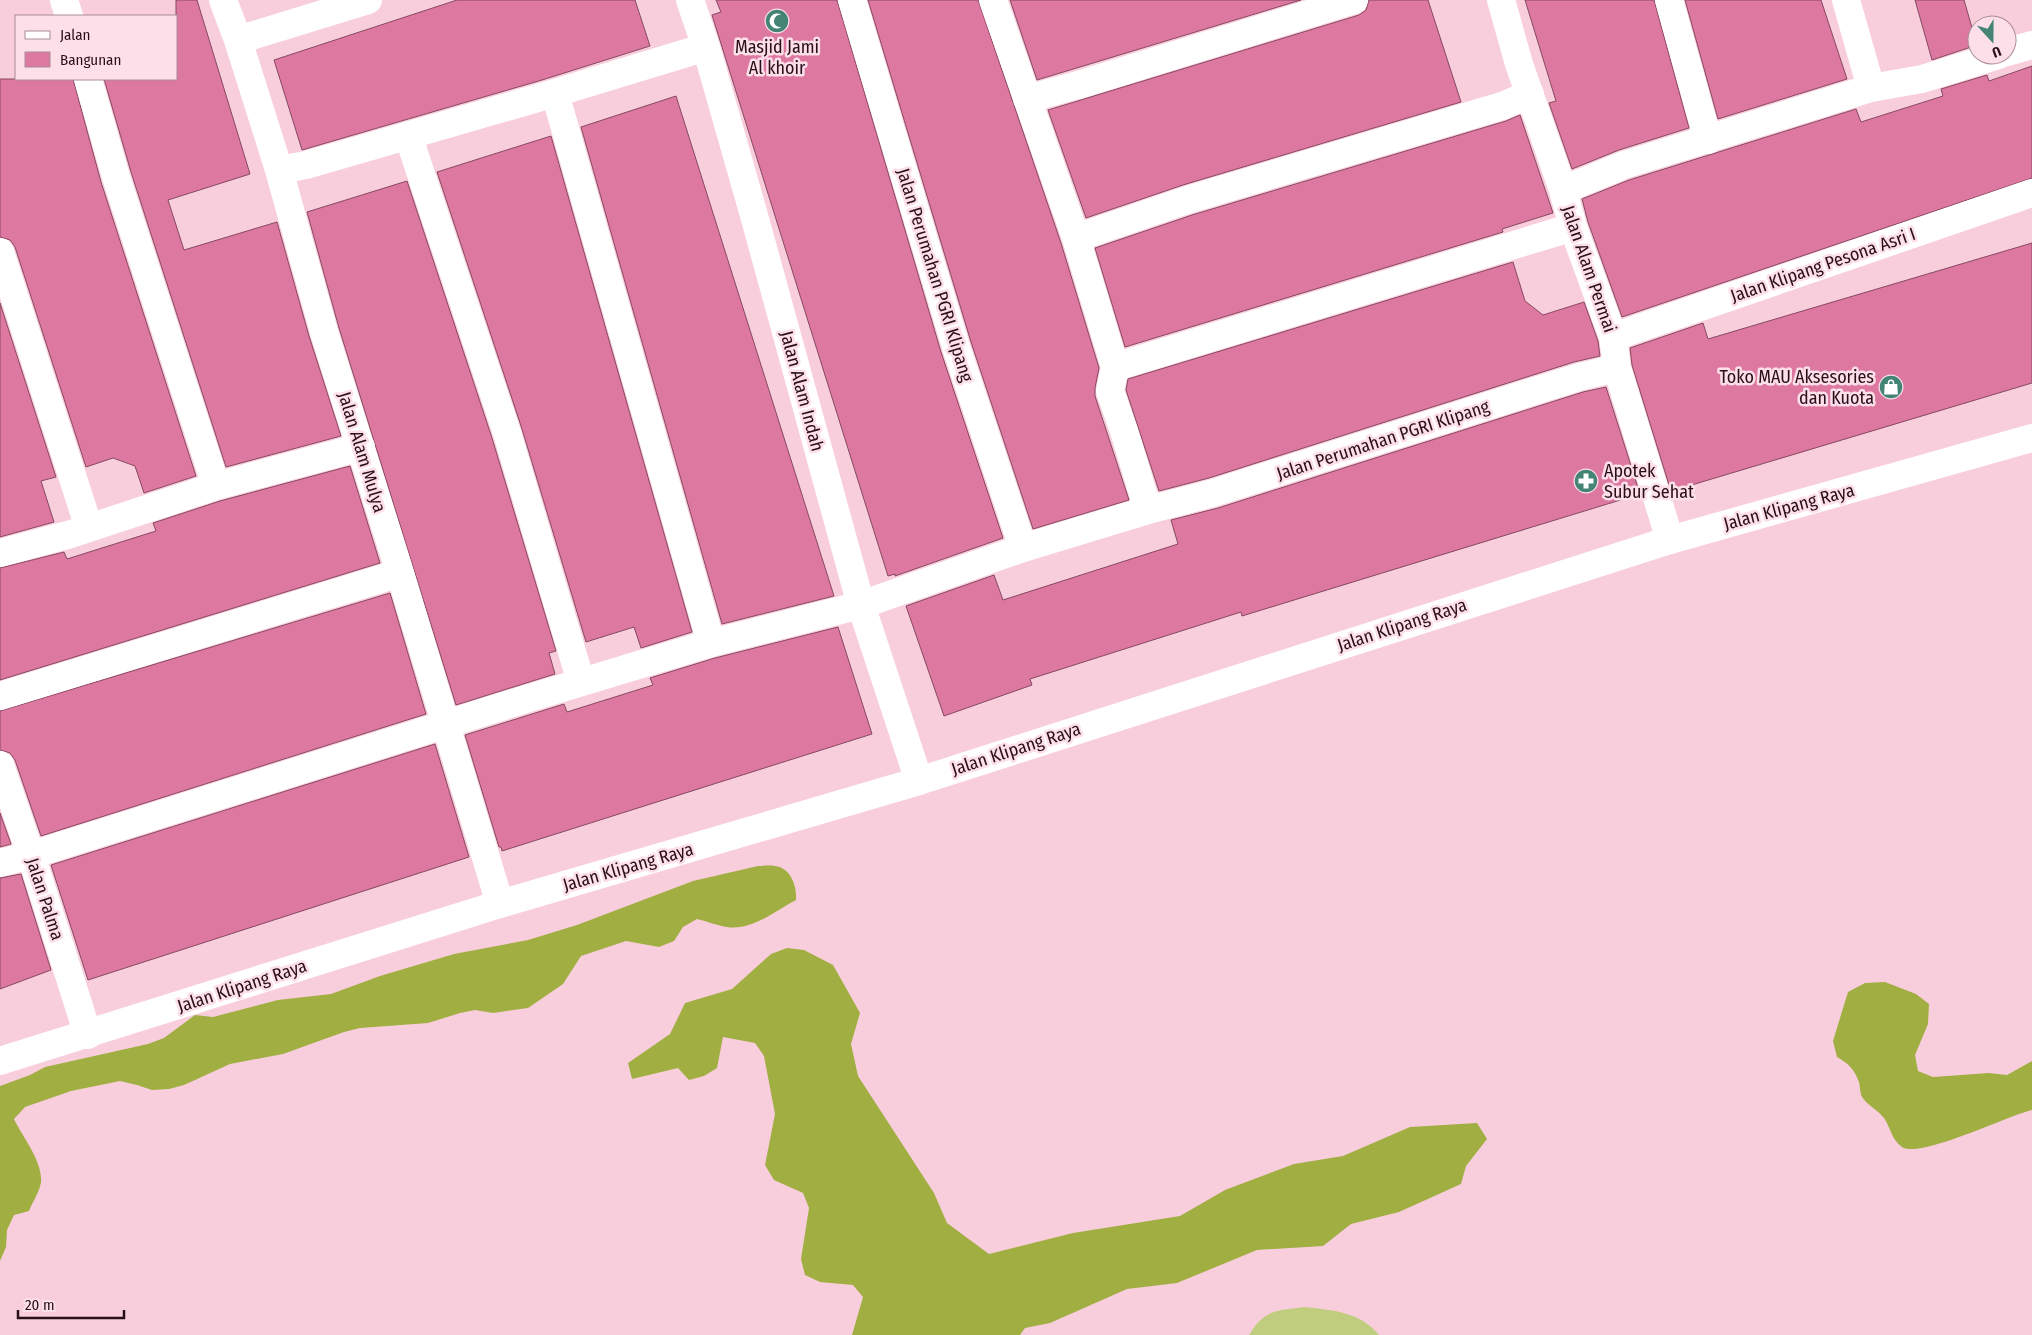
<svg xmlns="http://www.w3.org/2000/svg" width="2032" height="1335" font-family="'Fira Sans Condensed',sans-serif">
	<rect width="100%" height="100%" fill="#f9cedc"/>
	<path fill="#c0cd7e" d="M1304,1307C1332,1310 1361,1312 1379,1335H1249C1265,1309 1276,1311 1304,1307Z"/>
	<path fill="#a0ae42" d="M758,866C763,866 769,865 775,866C791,868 797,886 796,900C775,911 752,931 727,927C718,926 707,921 697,919L683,927L674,941L659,947L626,941L581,956L563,984L528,1008L493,1013L475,1010L460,1013L428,1023L360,1028L344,1032L283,1054L230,1064L184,1085L169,1089L152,1090L137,1085L120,1081L71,1091L25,1107L14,1119C22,1136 43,1162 41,1182C40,1191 32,1203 29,1211L14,1215L7,1230L6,1247L0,1261V1086L30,1075L45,1067L148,1044L164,1038L195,1015L213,1017L278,1000L331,994L380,976L454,954L528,940L577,925L693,881Z
		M787,948L804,950L833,965L860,1013L851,1044L858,1076L934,1193L947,1223L989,1254L1073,1233L1180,1216L1225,1190L1294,1164L1343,1156L1410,1127L1477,1123L1487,1139L1466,1166L1461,1184L1399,1212L1351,1224L1323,1246L1257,1250L1177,1283L1127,1289L1050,1323L1025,1328L1020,1335H852L863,1297L853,1285L820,1282L805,1275L801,1259L809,1208L803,1193L774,1180L765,1165L775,1114L764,1056L755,1043L723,1037L717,1068L704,1076L689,1080L678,1068L632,1079L628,1063L670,1034L685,1003L732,989L771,954Z
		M1885,982L1916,994L1929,1004L1928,1024L1915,1055L1918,1071L1933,1077L1989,1073L2007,1075L2032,1061V1110C2009,1115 1920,1159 1902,1147C1891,1139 1891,1128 1884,1118C1878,1110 1867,1105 1862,1097C1860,1093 1860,1086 1859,1082C1854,1069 1849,1064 1837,1057L1833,1041L1848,992L1865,983Z"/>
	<path fill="#dd78a0" stroke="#864961" d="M176,0H197L250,174L168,200L184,250L277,222L309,336L341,436L226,467L131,172L104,79H176Z
		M457,0H635L650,46L542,80L302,150L274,60Z
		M716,0H837L941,352L1003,538L895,576V574L888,576L712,15L721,12Z
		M868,0H978L1061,243L1099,368L1095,388V396L1129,500L1033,529L971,342Z
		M1010,0H1301L1037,80Z
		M1369,0H1428L1461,102L1183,185L1086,218L1048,110L1359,15L1366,10Z
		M1525,0H1654L1689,128L1619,150L1572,169L1549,103L1556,101Z
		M1685,0H1821L1847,79L1718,119Z
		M1915,0H1964L1977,45L1932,60Z
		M2032,66V178L1622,317L1588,222L1582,199L1629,180L1856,109L1861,122L1943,96L1941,89L1987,75L1989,81Z
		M0,79H73L101,182L196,476L144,493L135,466L113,458L86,467L15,247L10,240L0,237Z
		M676,96L834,596L722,624L581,127Z
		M1520,115L1553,213L1502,229L1503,232L1125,347L1095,248L1192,215L1506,121Z
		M551,136L692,632L641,648L634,627L586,642L522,429L437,172Z
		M407,181L492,438L556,651L549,653L555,674L456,705L339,328L307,212Z
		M2032,243V383L1675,490L1673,484L1669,485L1632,365L1630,348L1703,323L1708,339Z
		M1513,262L1525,301L1543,315L1584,302L1598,341L1600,356L1574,362L1209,478L1159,491L1126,390L1128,379Z
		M0,303L56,477L41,481L54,522L0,537Z
		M1606,387L1640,494L1242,616L1241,612L1030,679L1032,685L944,716L906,606L994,575L1003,600L1178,544L1171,520L1218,508L1583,392Z
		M350,466L380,563L0,680V568L64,552L67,559L156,531L153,523L220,501Z
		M390,593L426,714L41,836L15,760L10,753L0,750V711Z
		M838,627L872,734L502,851L501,847H499L465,735L564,704L567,712L653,685L650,678L715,658Z
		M435,744L469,857L88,980L51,865Z
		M0,813L11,844L0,847Z
		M21,874L51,970L0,989V878Z"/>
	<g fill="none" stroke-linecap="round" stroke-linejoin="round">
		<path stroke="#fff" stroke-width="28" d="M64,0L69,16
			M223,0L238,40L279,170L324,332L400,573L500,904
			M690,0L706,47L755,219L861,605L919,781
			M852,0L956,347L1023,548
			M993,0L1076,238L1115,367L1110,391L1124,431L1148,510
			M1501,0L1519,64L1563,190L1573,227L1613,337L1617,368L1670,540
			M1669,0L1708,140
			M1846,0L1871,88
			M238,40L368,0
			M2007,52L2032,45
			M88,79L116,177L216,486
			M555,93L711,643
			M1027,99L1078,85L1354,0
			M408,135L507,433L581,682
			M279,170L306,165L555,93L706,47
			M1563,190L1624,165L1871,88L1922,79L1999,55
			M1076,238L1187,200L1502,106L1530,94
			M0,252L89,528
			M1613,337L2032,193
			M1115,367L1573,227
			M0,553L71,534L216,486L361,447
			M0,696L400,573
			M0,765L31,855L88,1035
			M0,863L31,855L526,699L711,643L861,605L1023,548L1148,510L1213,493L1579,377L1617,368"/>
		<path stroke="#fff" stroke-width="28" d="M0,1061L500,904L919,781L1670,540L2032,438"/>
	</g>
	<defs>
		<g id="mosque-disc" transform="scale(1.25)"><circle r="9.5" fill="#438475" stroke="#fddfe9"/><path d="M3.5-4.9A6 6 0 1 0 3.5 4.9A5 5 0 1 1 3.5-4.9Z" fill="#fff"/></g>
		<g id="shop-disc" transform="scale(1.25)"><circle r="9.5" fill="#438475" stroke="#fddfe9"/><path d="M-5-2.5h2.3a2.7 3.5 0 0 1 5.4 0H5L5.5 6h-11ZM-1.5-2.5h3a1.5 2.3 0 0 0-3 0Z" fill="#fff"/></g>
		<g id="pharmacy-disc" transform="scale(1.25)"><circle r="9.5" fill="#438475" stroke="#fddfe9"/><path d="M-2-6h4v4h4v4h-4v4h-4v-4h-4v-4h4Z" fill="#fff"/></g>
	</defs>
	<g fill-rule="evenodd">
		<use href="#mosque-disc" x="777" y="21"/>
		<use href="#shop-disc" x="1891" y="387"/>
		<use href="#pharmacy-disc" x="1586" y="481"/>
	</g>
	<g text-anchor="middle" stroke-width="5" stroke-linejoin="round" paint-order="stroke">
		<g font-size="18" fill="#280f19" stroke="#fddfe9">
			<text x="777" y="53">Masjid Jami<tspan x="777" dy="21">Al khoir</tspan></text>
			<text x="1874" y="383" text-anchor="end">Toko MAU Aksesories<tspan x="1874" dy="21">dan Kuota</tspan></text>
			<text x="1604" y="477" text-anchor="start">Apotek<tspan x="1604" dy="21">Subur Sehat</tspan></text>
		</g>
		<g font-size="18" fill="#280f19" stroke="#fddfe9">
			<text transform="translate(1823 265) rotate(-19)" y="6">Jalan Klipang Pesona Asri I</text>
			<text transform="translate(1589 269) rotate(71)" y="6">Jalan Alam Permai</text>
			<text transform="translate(935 275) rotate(73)" y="6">Jalan Perumahan PGRI Klipang</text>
			<text transform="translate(802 391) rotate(75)" y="6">Jalan Alam Indah</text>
			<text transform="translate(1383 440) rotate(-18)" y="6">Jalan Perumahan PGRI Klipang</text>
			<text transform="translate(362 452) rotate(73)" y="6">Jalan Alam Mulya</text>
			<text transform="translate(1789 507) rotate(-15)" y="6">Jalan Klipang Raya</text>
			<text transform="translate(1402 625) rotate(-18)" y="6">Jalan Klipang Raya</text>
			<text transform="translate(1016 749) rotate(-18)" y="6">Jalan Klipang Raya</text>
			<text transform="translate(628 867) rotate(-16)" y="6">Jalan Klipang Raya</text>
			<text transform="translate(45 899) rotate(72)" y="6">Jalan Palma</text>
			<text transform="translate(242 986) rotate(-18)" y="6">Jalan Klipang Raya</text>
		</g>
	</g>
	<rect x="15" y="15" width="162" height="65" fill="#fddfe9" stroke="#a88c96"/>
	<rect x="25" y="31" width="25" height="8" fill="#ffffff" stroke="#a88c96"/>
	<text x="60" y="40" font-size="15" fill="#280f19">Jalan</text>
	<rect x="25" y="52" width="25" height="15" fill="#dd78a0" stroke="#a88c96"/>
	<text x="60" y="65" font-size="15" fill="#280f19">Bangunan</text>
	<g transform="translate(1992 40) rotate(159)"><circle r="24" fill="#fddfe9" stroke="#a88c96"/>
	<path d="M0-4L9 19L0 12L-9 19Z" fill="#438475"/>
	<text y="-8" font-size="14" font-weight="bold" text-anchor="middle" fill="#280f19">U</text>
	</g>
	<path d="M18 1310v8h106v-8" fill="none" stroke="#280f19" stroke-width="2.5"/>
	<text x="25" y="1310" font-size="15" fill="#280f19" stroke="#fddfe9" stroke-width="4" paint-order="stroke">20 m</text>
</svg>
